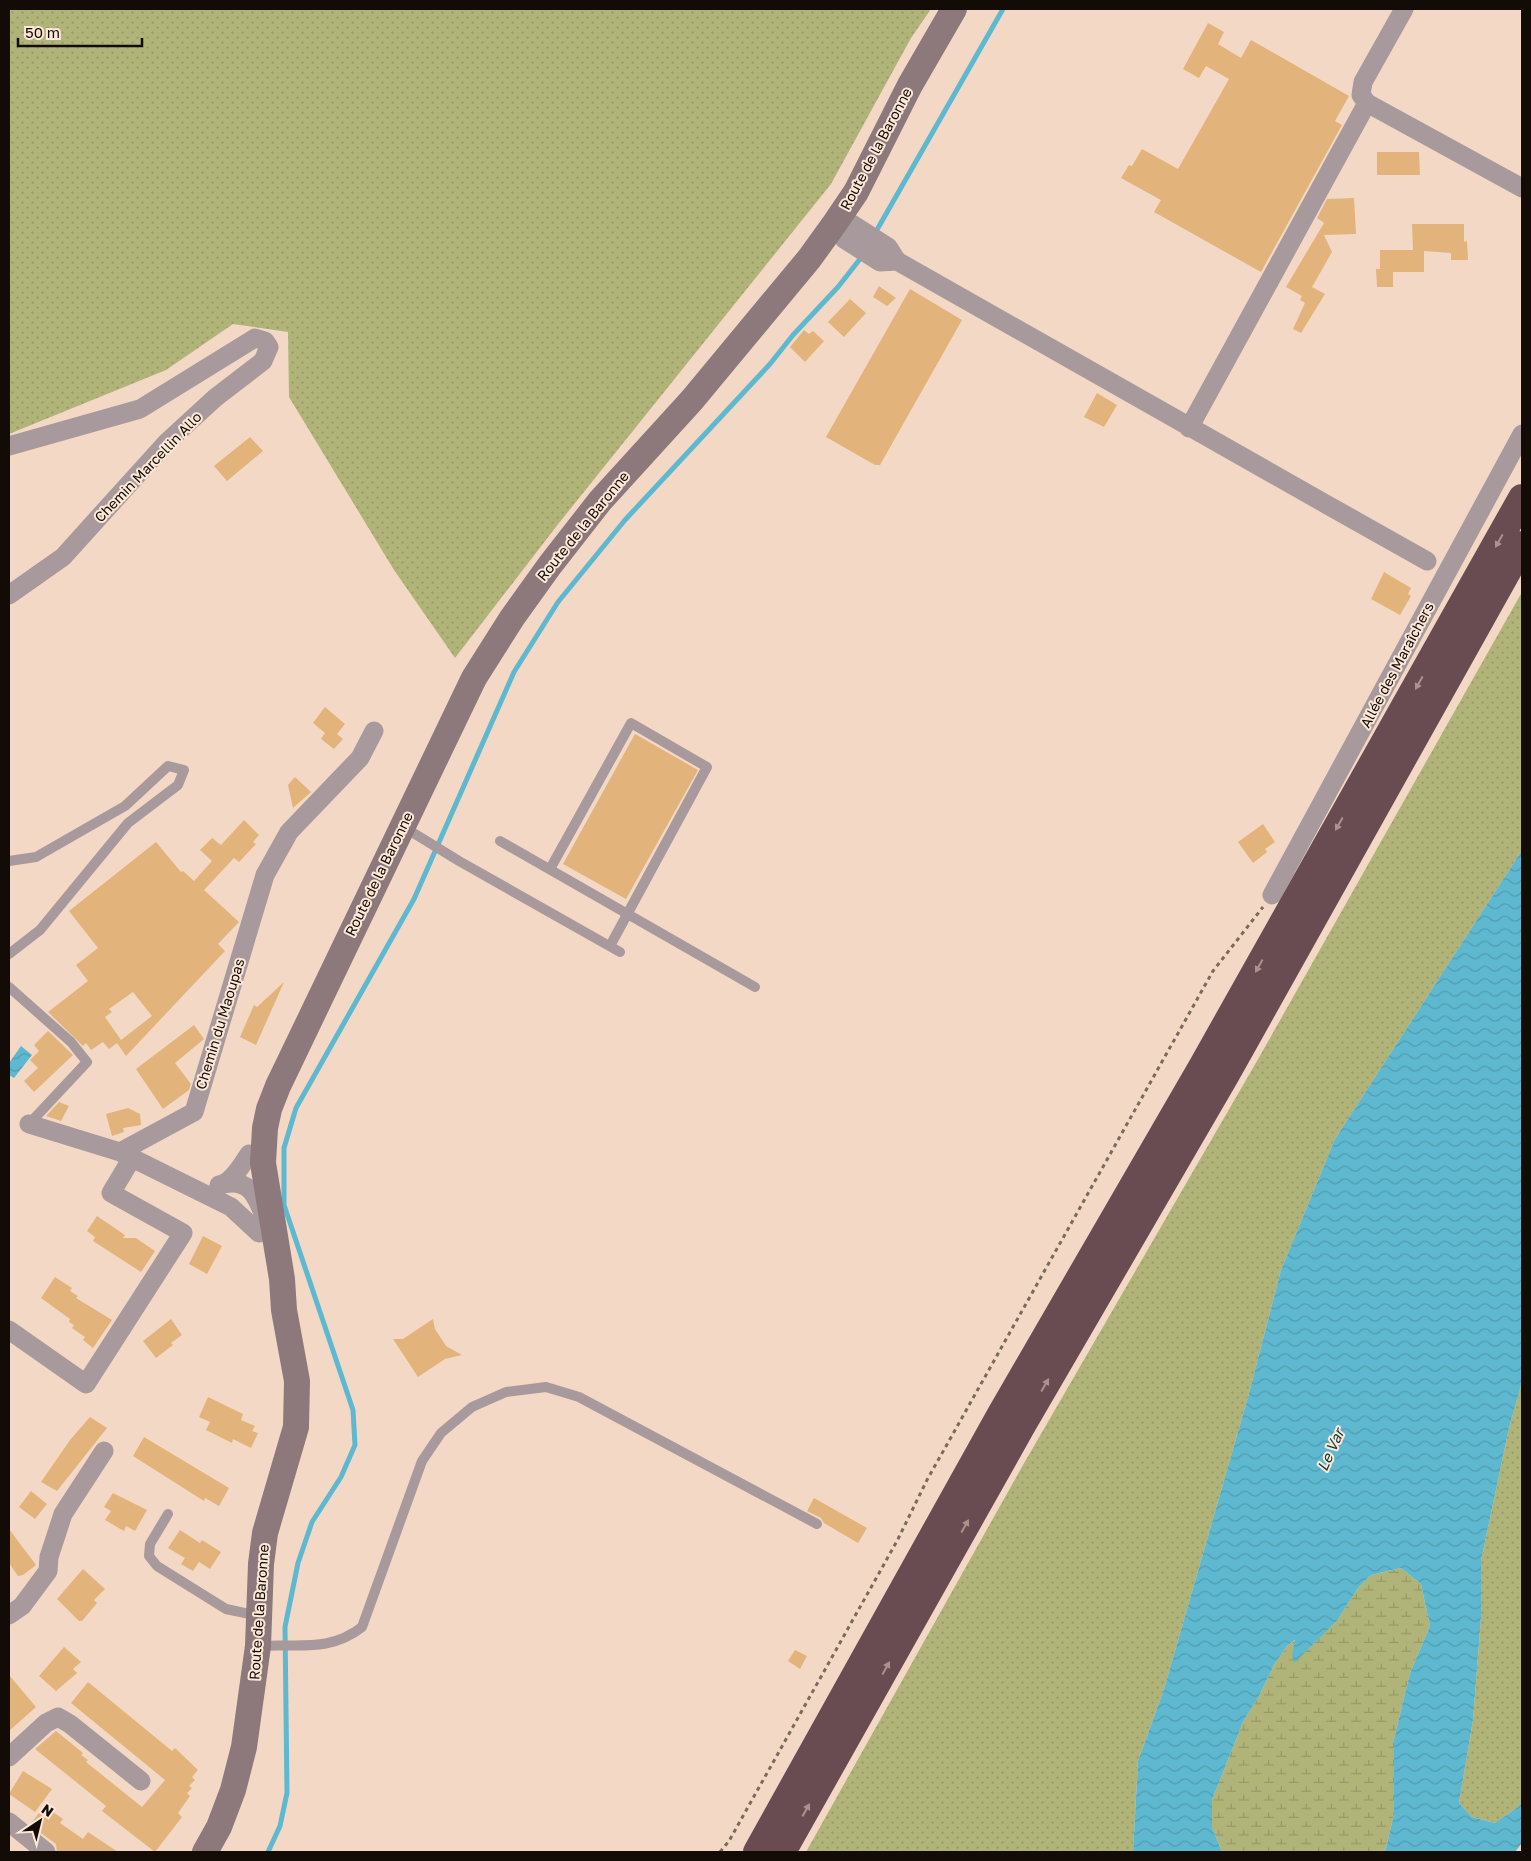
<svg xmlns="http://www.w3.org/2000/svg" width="1531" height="1861" font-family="'Golos Text',sans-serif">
	<defs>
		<pattern id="grass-dots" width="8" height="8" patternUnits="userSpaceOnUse" patternTransform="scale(1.25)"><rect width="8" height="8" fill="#b1b478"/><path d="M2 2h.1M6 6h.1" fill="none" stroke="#979966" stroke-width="1.8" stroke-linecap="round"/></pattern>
		<pattern id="wetland-marsh" width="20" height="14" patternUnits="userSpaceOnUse" patternTransform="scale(1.25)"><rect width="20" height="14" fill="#b1b478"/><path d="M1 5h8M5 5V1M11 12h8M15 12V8" fill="none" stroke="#979966"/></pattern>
		<pattern id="water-waves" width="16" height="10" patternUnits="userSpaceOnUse" patternTransform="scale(1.25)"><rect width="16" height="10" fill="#5eb8cf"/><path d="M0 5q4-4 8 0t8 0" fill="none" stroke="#519db0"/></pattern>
	</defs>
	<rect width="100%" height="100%" fill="#f3d9c5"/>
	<path fill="url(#grass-dots)" d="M9,9H931L911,38L831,184L559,523L455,658L394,570L289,397L288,332L233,324L166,370L9,434Z
		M1522,592V850L1335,1139L1281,1270L1248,1397L1164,1689L1138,1761L1133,1852H806L1023,1465L1257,1061Z
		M1522,1382V1804L1495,1823L1472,1817L1459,1803L1473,1720L1481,1617V1561L1509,1428Z"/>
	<path fill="url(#wetland-marsh)" d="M1401,1568L1421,1584L1430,1626L1410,1673L1394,1739V1814L1385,1852H1222L1212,1827V1800L1243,1722L1259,1696L1274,1665L1287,1646L1296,1640L1294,1662L1336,1622L1358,1588L1371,1575Z"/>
	<path fill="url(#water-waves)" d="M1522,850V1382L1509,1428L1481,1561V1617L1473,1720L1459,1803L1472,1817L1495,1823L1522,1804V1843L1515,1852H1385L1394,1814V1739L1410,1673L1430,1626L1421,1584L1401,1568L1371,1575L1358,1588L1336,1622L1294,1663L1292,1655L1295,1640L1287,1646L1274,1665L1259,1696L1243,1722L1212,1800V1827L1222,1852H1133L1138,1761L1164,1689L1248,1397L1281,1270L1335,1139Z
		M21,1046L32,1055L14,1078L9,1075V1063Z"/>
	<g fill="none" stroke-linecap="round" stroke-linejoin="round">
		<path stroke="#5eb8cf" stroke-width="5" d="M878,228L1003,9
			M268,1852L280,1826L287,1793L285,1627L298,1563L312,1522L341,1477L355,1445L353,1410L284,1205V1148L296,1108L414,899L514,672L558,602L625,520L770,364L793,335L838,287L860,259"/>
	</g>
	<path fill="#e2b37a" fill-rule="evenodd" d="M1208,23L1224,32L1218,44L1241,58L1251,40L1349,96L1335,121L1342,125L1261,272L1154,212L1161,200L1121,178L1129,165L1132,166L1142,149L1178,169L1229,79L1206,66L1199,78L1183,69Z
		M1377,152H1419L1420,175H1377Z
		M1354,198L1356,234L1324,235L1332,252L1312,287L1325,294L1301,333L1293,329L1305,303L1300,300L1302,296L1286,287L1324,223L1317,218L1327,199Z
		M1412,224H1464V242L1467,241L1468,260H1451V253L1424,251V272H1393V287H1377L1376,269H1380V250H1422H1413Z
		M879,286L896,298L887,306L873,297Z
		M910,289L962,320L880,465H875L826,437Z
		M850,299L866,313L844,337L828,322Z
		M804,330L809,334L813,331L824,341L805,362L790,347Z
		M1097,393L1117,405L1104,427L1084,417Z
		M250,437L263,451L227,481L214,466Z
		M1384,572L1411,588L1408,594L1411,596L1400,615L1371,599Z
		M325,707L345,724L337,734L343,739L334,749L321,739L325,733L313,723Z
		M635,734L698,770L626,899L563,864Z
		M295,777L311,792L293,808L288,785Z
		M244,820L259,835L253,842L256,844L239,862L234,858L204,890L239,922L218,944L225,951L126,1056L117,1043L109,1049L103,1042L91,1050L86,1043L83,1046L48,1012L88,981L76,965L98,948L69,911L156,842L181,872L183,871L194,881L212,861L200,850L212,838L221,845ZM133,992L152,1016L121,1040L105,1017L112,1012L109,1009Z
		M1263,824L1275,842L1265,849L1267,852L1253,863L1238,842Z
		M284,982L256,1045L240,1037L254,1005L257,1007Z
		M194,1025L204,1039L175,1063L191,1084L189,1090L163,1109L136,1069Z
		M48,1031L73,1055L34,1092L24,1081L38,1068L30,1060L39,1051L34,1045Z
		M59,1102L69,1106L61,1121L46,1116Z
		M128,1108L140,1114L141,1125L123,1128L124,1132L112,1136L106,1114Z
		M97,1216L125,1235L123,1238H136L155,1251L141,1272L93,1241L95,1237L87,1231Z
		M203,1236L222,1246L207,1274L189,1264Z
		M55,1277L72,1288L70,1291L78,1296L76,1298L112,1320L93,1348L83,1340L85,1337L72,1328L74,1325L69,1322L70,1319L41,1298Z
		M171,1319L182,1335L171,1343L173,1345L156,1358L143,1341Z
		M433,1319L435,1329L446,1346L462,1355L445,1359L418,1377L393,1339H403Z
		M208,1397L243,1414L241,1420L255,1426L252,1431L258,1433L251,1448L233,1439L232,1443L206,1430L210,1422L199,1417Z
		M90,1417L107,1428L57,1491L41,1482L70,1440Z
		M144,1437L229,1488L219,1506L205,1498L204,1501L133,1456Z
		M31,1491L47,1504L35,1519L19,1507Z
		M113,1493L147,1510L135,1531L126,1526L124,1531L105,1520L111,1511L104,1507Z
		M814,1498L867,1528L858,1543L824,1523L821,1518L807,1511Z
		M9,1529L36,1565L23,1575L18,1576L9,1563Z
		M180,1530L200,1543L202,1540L221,1552L210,1569L199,1562L193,1571L181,1564L185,1558L168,1548Z
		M83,1569L105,1589L94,1600L97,1603L82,1621H79L57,1599Z
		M64,1647L81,1662L73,1669L77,1673L56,1691L39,1676Z
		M795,1650L807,1656L800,1669L788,1661Z
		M9,1675L36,1707L9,1731Z
		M88,1682L172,1751L175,1748L198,1770L192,1777L195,1780L189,1786L192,1788L187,1793L190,1796L178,1813L182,1817L155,1852L102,1811L106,1806L35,1749L56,1731L83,1753L81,1755L88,1760L86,1762L142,1807L165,1780L71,1703Z
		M23,1771L52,1789L35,1812L9,1794Z
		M44,1806L63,1819L60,1823L83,1839L88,1832L118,1852H57L56,1844L30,1825Z"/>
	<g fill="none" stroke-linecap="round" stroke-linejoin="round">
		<path stroke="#7a6a5d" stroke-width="3" stroke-dasharray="4 4" stroke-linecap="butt" d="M720,1852L729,1841L897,1541L927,1480L1213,971L1263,907"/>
		<path stroke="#a8999c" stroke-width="10" d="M402,826L459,861L620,952
			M500,841L755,987
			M9,861L36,857L125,806L168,766L184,770L178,785L128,823L40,930L9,954
			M550,869L631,723L707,767L610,946
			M9,987L71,1042L87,1062L29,1124
			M168,1514L150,1544L149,1556L157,1566L226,1609L259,1616
			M258,1646C297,1643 329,1653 362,1627L422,1461L441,1433L472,1407L506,1392L546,1387L579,1397L817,1524"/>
		<path stroke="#a8999c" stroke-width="19" d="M1404,9L1363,82L1361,95L1367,103L1522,188
			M835,223L852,224L888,247L897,261C1075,360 1250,462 1427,561
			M835,223L844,239L880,262L897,261
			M1189,428L1367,103
			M9,446L140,409L255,338L265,341L269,347L263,361L215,398L166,443L63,557L9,595
			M1272,895L1522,434
			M29,1124L120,1152
			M224,1184C250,1178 257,1198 265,1218
			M219,1185C232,1183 242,1165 249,1154
			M259,1233L231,1207L120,1152L194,1112L265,875L289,832L360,758L374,731
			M9,1330L86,1384L183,1233L111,1193L132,1158
			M9,1615L22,1606L48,1571L49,1557L63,1514L104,1451
			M9,1757L46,1723L58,1717L70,1724L141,1781
			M9,1822L46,1852"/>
		<path stroke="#8d787c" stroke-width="26" d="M205,1852L219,1827L233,1790L244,1747L258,1646L261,1564L265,1533L296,1427L297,1381L284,1310L282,1279L263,1163L265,1128L269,1109L278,1086L474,678L512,618L550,565L600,501L692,400L809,259L835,223L856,192L910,85L954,9"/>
		<path stroke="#684c51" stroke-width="28" d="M757,1852L1001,1414L1202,1067L1522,498
			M782,1852L1021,1427L1225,1076L1522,545"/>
	</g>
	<defs><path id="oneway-solid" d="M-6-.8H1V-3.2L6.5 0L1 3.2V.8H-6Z" transform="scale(1.25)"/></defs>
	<g fill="#ab928d">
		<use href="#oneway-solid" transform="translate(1499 541) rotate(119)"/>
		<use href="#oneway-solid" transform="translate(1419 683) rotate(119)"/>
		<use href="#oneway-solid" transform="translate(1339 824) rotate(119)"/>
		<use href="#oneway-solid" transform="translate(1259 966) rotate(119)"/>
		<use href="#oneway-solid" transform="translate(1045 1385) rotate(-60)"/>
		<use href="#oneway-solid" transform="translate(965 1526) rotate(-61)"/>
		<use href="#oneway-solid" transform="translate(886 1668) rotate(-61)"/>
		<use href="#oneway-solid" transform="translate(806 1810) rotate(-61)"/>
	</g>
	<g text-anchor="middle" stroke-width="4" stroke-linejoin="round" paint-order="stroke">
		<g font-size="14" fill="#130b05" stroke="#fce8d7">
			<text transform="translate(876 149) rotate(-62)" y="5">Route de la Baronne</text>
			<text transform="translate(148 467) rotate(-46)" y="5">Chemin Marcellin Allo</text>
			<text transform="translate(583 526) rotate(-51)" y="5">Route de la Baronne</text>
			<text transform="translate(1397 665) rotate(-62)" y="5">Allée des Maraîchers</text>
			<text transform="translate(379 874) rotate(-64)" y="5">Route de la Baronne</text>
			<text transform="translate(220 1024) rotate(-73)" y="5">Chemin du Maoupas</text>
			<text transform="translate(259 1612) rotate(-86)" y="5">Route de la Baronne</text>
		</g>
		<g font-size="15" font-style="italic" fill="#0d3842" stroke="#fce8d7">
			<text transform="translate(1331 1450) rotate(-66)" y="5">Le Var</text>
		</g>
	</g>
	<rect width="1531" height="1861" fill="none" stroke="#130b05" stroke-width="20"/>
	<g transform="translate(40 1821) rotate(35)" stroke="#fce8d7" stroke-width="4" paint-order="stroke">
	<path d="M0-4L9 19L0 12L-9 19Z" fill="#130b05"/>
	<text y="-8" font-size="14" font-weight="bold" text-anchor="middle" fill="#130b05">N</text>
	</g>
	<path d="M18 38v8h124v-8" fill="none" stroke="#130b05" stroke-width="2.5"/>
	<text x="25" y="38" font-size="15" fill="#130b05" stroke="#fce8d7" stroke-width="4" paint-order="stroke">50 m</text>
</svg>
